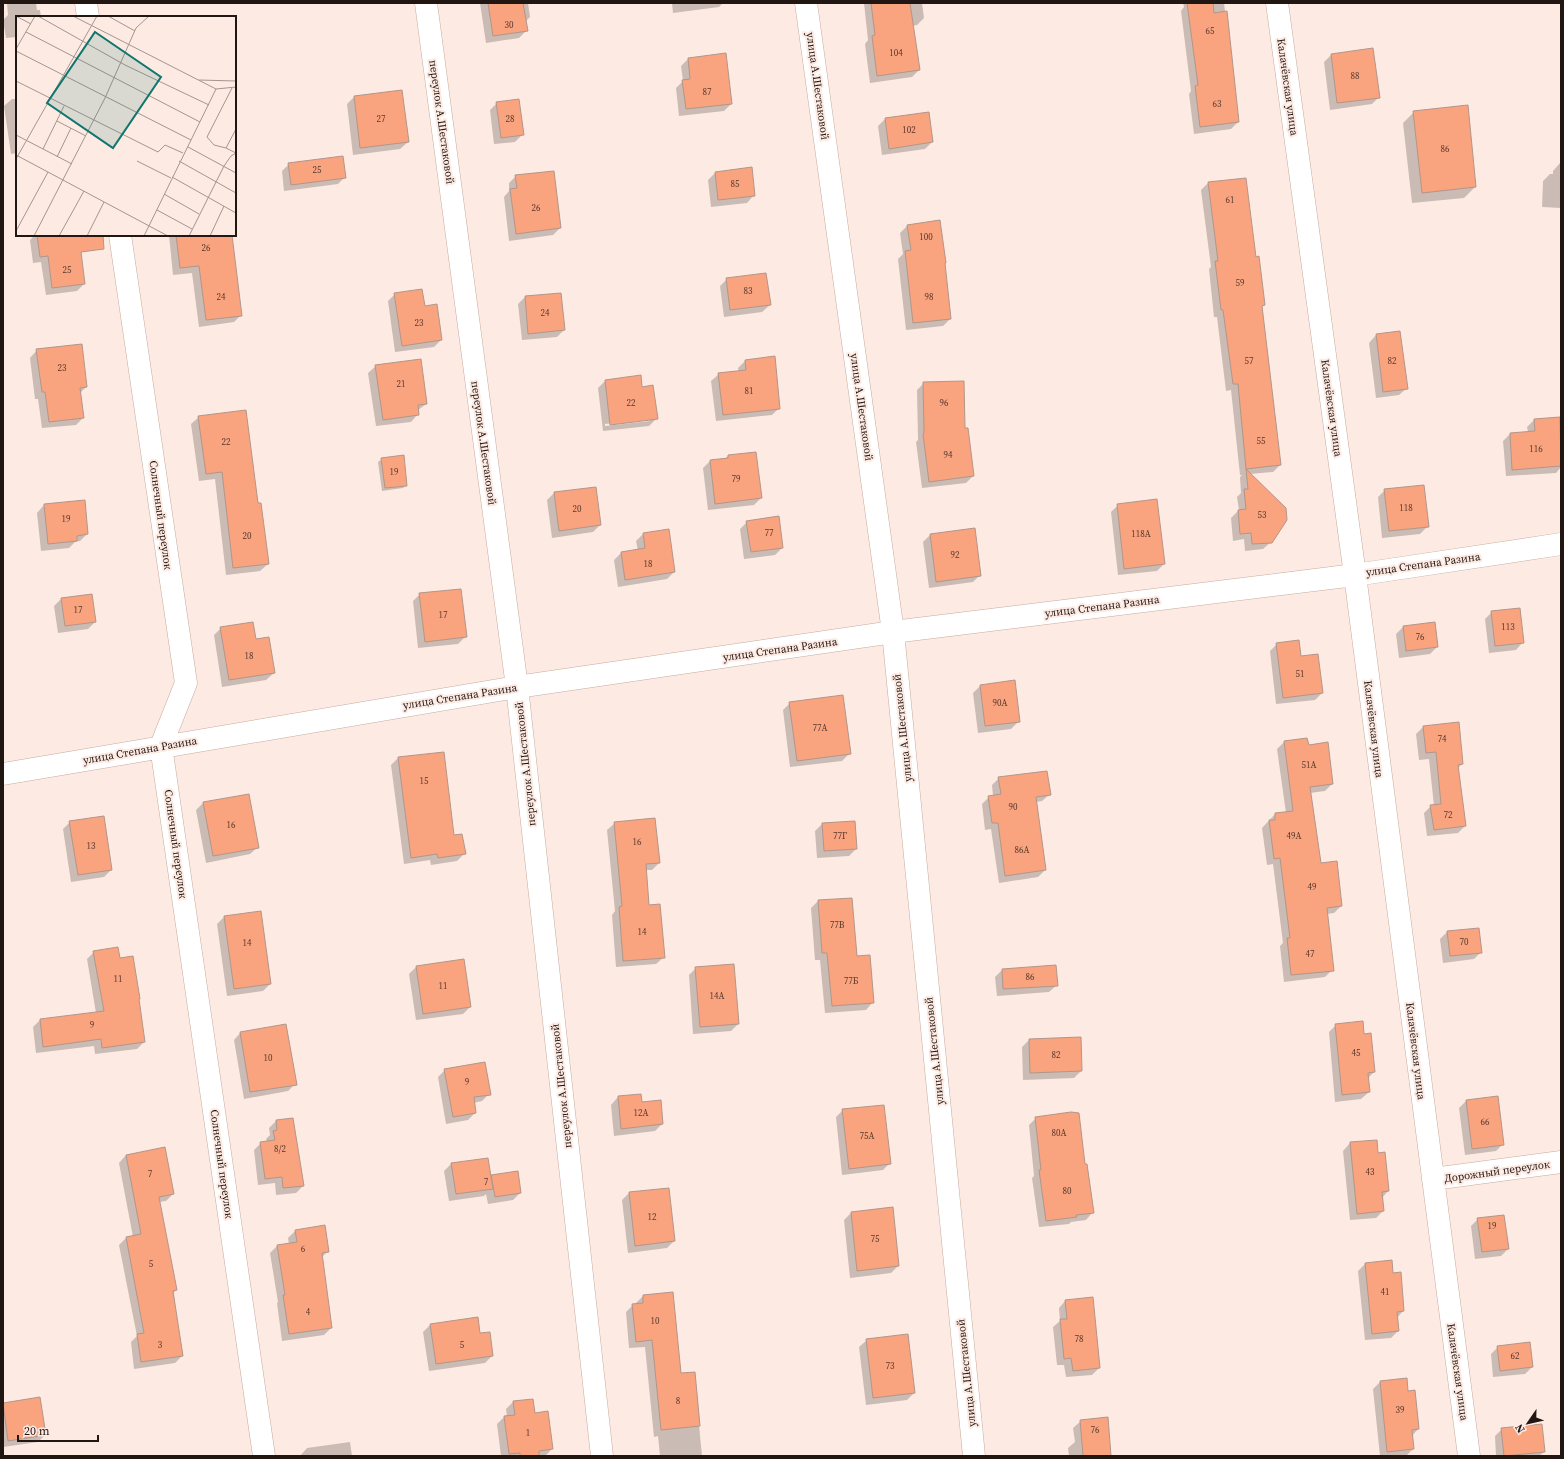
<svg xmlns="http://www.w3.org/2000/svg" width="1564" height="1459" font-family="'Source Serif 4',serif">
	<rect width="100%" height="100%" fill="#fdeae3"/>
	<path fill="#0003" fill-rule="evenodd" d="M7,3H36L37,10H40L41,17H17V37L6,38L3,20L8,15Z
		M480,3H528L530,17L525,22L526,31L519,38L486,43Z
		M672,3H723L719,7L673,13Z
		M864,3H922L924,18L917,25L912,26L919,70L912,77L870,83L865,44L868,40Z
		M1183,3H1224L1238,122L1231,129L1194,134L1189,94L1191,91L1181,11L1184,7Z
		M725,54L731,104L724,111L679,116L676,88L683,81L681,66L688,59Z
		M1331,55L1379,97L1372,104L1330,110L1324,62Z
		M401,91L408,142L400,149L353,155L347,104L354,97Z
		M12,99H17V153L11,154L4,106Z
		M497,103L523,134L515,142L494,144L490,110Z
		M1414,112L1475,187L1464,198L1412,203L1403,123Z
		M928,113L932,142L925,149L882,155L878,126L885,119Z
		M1560,163L1561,164V208L1542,207L1543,181L1550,174H1553V171Z
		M289,164L345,177L338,184L284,191L282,171Z
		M715,173L754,195L747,203L711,207L708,180Z
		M516,176L560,228L553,235L509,241L504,197L509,191V183Z
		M1208,183L1255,258L1263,305L1261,307L1280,465L1273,472L1250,474L1271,542L1263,549L1245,551L1244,539L1233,541L1231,518L1239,510L1237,497L1241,493L1240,477L1242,475H1240L1231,390L1226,391L1217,317H1214L1209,269L1211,267L1201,190Z
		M907,226L944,264L950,319L943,326L906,330L898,259L903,254L900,233Z
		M35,235H77L84,284L77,291L46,295L41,262L33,263L30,240Z
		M169,235H231L241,315L234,322L199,327L192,273L173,275Z
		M727,279L770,305L762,312L724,317L720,286Z
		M395,294L424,307L441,340L434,347L395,352L388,301Z
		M560,294L564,330L557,337L522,340L518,304L525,297Z
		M1376,335L1407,388L1399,395L1376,398L1369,343Z
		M37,350L86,387L80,393L83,418L76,425L42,428L38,399H35L30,358Z
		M745,361L779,408L772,415L716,421L711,381L719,374L739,372L738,368Z
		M376,366L426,404L417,411L418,414L411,422L376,426L368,373Z
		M640,376L641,388L656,419L649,426L603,431L598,388L605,381ZM650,419V421L605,426V424Z
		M924,383L964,429L973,476L966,483L922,488L916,442L918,440L917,390Z
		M199,417L257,504L268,564L260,571L226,575L215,479L199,481L191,424Z
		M1559,418L1561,467L1556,473L1506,476L1503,441L1510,434L1528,432L1527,427L1534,420Z
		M755,453L761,498L754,505L708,510L703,468L710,461L725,459L728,456Z
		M382,459L406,485L403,488L382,491L378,462Z
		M1385,490L1428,526L1420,534L1382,538L1378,497Z
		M554,493L600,525L593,532L552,538L547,500Z
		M84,501L87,534L80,541L75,542L69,548L41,551L37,513L44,505Z
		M1118,505L1164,564L1157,571L1118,575L1111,512Z
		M747,522L782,548L775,555L744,559L740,529Z
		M643,534L674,572L667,579L618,587L614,560L621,553L638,551L636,541Z
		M930,535L980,575L973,582L929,588L923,542Z
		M420,594L465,637L458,644L418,648L413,601Z
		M61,599L95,622L88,629L58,633L54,606Z
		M1492,612L1523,642L1516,650L1489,653L1485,619Z
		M1403,627L1437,647L1430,654L1399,658L1396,634Z
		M221,628L274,673L266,680L222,687L214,635Z
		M1277,644L1300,657L1322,693L1315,700L1276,704L1270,651Z
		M980,686L1018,722L1011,729L978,733L973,693Z
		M790,703L849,754L842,761L790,767L783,710Z
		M1458,723L1462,764L1458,768L1465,826L1458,833L1427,836L1424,813L1431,806H1434L1429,759L1419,760L1416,734L1423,727Z
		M1307,739L1308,746L1332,784L1325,791L1310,793L1320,864L1336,862L1341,906L1334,913L1326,914L1332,970L1325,977L1284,982L1280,946L1283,943L1273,864L1267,865L1262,828L1275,814L1286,813L1277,749L1284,742Z
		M398,758L465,853L457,861L431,865L430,860L404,864L391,765Z
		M999,778L1050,794L1042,801L1036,802L1045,870L1038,877L999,883L991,829L985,830L982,804L989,797L993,796L992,785Z
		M248,795L258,847L250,854L206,863L196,810L203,803Z
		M70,822L111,870L104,877L71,882L63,829Z
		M615,823L659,863L652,870H646L648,906L664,957L656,964L616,967L612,915L615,911L607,830Z
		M822,824L856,849L849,856L817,858L815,831Z
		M852,899L856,957L873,1002L866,1010L825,1013L820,960H815L811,908L818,901Z
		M224,917L270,984L263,991L227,996L217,924Z
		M1478,929L1481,952L1474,959L1443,963L1440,939L1447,932Z
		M94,952L119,960L138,999L144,1042L137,1049L95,1054L94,1046L36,1053L33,1027L40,1020L96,1013L87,959Z
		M416,967L470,1007L463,1014L416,1020L409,974Z
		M696,968L738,1024L731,1031L693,1034L689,975Z
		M1002,970L1057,985L1049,992L997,996L995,977Z
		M1336,1025L1363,1035L1374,1072L1367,1079L1369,1092L1361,1099L1335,1102L1329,1032Z
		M241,1032L295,1084L288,1091L244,1099L234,1040Z
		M1080,1038L1081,1071L1074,1078L1023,1080L1022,1047L1029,1040Z
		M445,1070L489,1094L482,1101L473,1103L475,1113L468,1120L446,1124L438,1077Z
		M640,1095L641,1103L660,1101L662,1124L655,1131L614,1136L611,1105L618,1097Z
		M1466,1101L1503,1144L1496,1151L1465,1155L1459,1108Z
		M843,1110L890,1163L883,1170L842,1175L836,1117Z
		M1036,1118L1084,1165L1093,1212L1086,1220L1071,1222L1069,1224L1039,1227L1032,1178L1034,1176L1029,1125Z
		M276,1121L303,1186L296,1193L276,1195L275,1183L258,1185L254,1150L261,1143L267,1142L266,1139L270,1135L269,1128Z
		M1376,1141L1377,1154L1388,1191L1382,1198L1383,1211L1376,1218L1350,1220L1343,1151L1350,1143Z
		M126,1155L173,1194L166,1201L159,1202L176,1290L173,1293L182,1356L175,1363L134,1369L131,1342L137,1336L119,1245L126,1238L133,1237L119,1163Z
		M451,1164L490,1177L492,1176L520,1193L513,1200L488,1204L486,1194L484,1196L449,1201L444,1171Z
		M668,1189L674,1241L667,1248L628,1253L622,1200L629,1193Z
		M851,1213L898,1266L891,1273L850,1278L844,1220Z
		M1478,1219L1508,1249L1501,1256L1475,1259L1471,1226Z
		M295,1231L328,1251L321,1258L331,1328L324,1335L282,1341L277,1303L278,1302L270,1253L277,1246L289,1244L288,1238Z
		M1365,1264L1392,1274L1403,1311L1397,1318L1398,1331L1391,1338L1365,1340L1358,1271Z
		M643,1296L680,1374L694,1373L702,1456H660L658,1436L654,1437L645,1347L629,1348L626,1312L633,1305H636V1303Z
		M1066,1300L1099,1368L1092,1375L1066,1377L1064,1365H1057L1053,1327L1060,1321L1059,1308Z
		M430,1325L479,1334L492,1356L485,1363L429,1371L423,1332Z
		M867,1340L914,1393L907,1400L866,1405L859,1347Z
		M1498,1347L1532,1367L1525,1374L1493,1377L1491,1354Z
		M1406,1379L1407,1392L1418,1429L1412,1436L1413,1449L1406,1456H1380L1373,1389L1380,1382Z
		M40,1398L45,1435L38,1442L3,1447V1404Z
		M513,1402L534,1414L552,1449L545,1456H501L497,1424L504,1417H507L506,1409Z
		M1081,1421L1110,1456H1069L1068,1448L1075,1442L1073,1428Z
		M1502,1429L1544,1452L1539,1456H1496L1495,1436Z
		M350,1442L352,1456H300L307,1448Z"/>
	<path fill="#f9a37f" stroke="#b2968a" d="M488,3H523L528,31L493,36Z
		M871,3H910L920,70L877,76L872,36L875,35Z
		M1187,3H1213L1214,13L1227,11L1239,122L1200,127L1195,86L1198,85Z
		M1373,48L1380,98L1337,103L1331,54Z
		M726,53L732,104L686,109L682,80L690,79L688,58Z
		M402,90L409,142L360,148L354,96Z
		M519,99L524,135L501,138L496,102Z
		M1468,105L1476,187L1422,193L1413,111Z
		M929,112L933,142L889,149L885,118Z
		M343,156L346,178L291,185L288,163Z
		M752,167L755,196L718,200L715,172Z
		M554,171L561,228L516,234L510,189L517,188L515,175Z
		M1246,178L1256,257L1259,256L1265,305L1262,306L1281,465L1246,469L1238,384H1233L1223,310H1221L1215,261H1218L1208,182Z
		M940,220L946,263H945L951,319L913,323L905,251L911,250L907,225Z
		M37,235H103L104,249L81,252L85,284L52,288L48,256L40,257Z
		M176,235H232L242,316L206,320L199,266L180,268Z
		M766,273L771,305L730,310L726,278Z
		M422,289L425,306L437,304L442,340L402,346L394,293Z
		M561,293L565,330L528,334L525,296Z
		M1400,331L1408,389L1383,392L1376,334Z
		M82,344L87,387L80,388L84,418L49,422L45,392H42L36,349Z
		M775,356L780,409L723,415L718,373L746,370L745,360Z
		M421,359L427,404L418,405L419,415L383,420L375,365Z
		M641,375L642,387L653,385L658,419L610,425L605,380Z
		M964,381L965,428H968L974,476L929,482L923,434L924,433L923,382Z
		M246,410L258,503H261L269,564L233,568L222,472L206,474L198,416Z
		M1560,417L1561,466L1512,470L1510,433L1535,431L1534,419Z
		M756,452L762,498L715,504L710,460L728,458V455Z
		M404,455L407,486L385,488L381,458Z
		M1246,469L1286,508L1287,520L1272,543L1252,544L1251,533L1240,534L1238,510L1246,509L1244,489H1248Z
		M1424,485L1429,527L1389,531L1384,489Z
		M596,487L601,525L559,531L554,492Z
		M1157,499L1165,564L1124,569L1117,504Z
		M85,500L88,534L77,536V541L48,544L44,504Z
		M779,516L783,548L751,552L746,521Z
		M975,528L981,576L936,582L930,534Z
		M669,529L675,572L625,580L621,552L645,548L643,533Z
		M461,589L467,637L425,642L419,593Z
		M92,594L96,622L65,626L61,598Z
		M1520,608L1524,643L1495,646L1491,611Z
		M253,622L256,639L269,637L275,673L229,680L220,627Z
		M1435,622L1438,647L1406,651L1403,626Z
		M1299,640L1301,656L1318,654L1323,693L1283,698L1276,643Z
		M1015,680L1020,722L985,726L980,685Z
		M843,695L851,754L797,761L789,702Z
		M1459,722L1463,764L1458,765L1466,826L1434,830L1430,805L1441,804L1436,752L1426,753L1423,726Z
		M1307,738L1309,745L1328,742L1333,784L1310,787L1321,863L1337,861L1342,906L1327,908L1334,971L1291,975L1287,938H1290L1280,858L1274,859L1269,820H1275V813L1293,811L1284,741Z
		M444,752L454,835L462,834L466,854L438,858L437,854L411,858L398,757Z
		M1047,771L1051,795L1036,797L1046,870L1005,876L998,823H992L988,796L1001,794L998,777Z
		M249,794L259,848L213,856L203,802Z
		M104,816L112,870L78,875L69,821Z
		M655,818L660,863L646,864L649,905L660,904L665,958L623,961L619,907L622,906L614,822Z
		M855,821L857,849L824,851L822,823Z
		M852,898L857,956L870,955L874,1003L832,1006L827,953H822L818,900Z
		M261,911L271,984L234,989L224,916Z
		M1479,928L1482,953L1450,956L1447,931Z
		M118,947L120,958L133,956L140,999H139L145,1042L102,1048L101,1039L43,1047L40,1019L104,1011L93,951Z
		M464,959L471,1007L423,1014L416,966Z
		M734,964L739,1024L700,1027L695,967Z
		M1056,965L1058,986L1003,989L1002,969Z
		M1363,1021L1364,1034L1371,1033L1375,1072L1368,1073L1370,1092L1342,1095L1335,1024Z
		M286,1024L297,1085L250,1092L240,1032Z
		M1081,1037L1082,1071L1030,1073L1029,1039Z
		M485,1062L491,1095L474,1097L476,1113L453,1117L444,1069Z
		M641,1094L642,1102L661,1100L663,1124L621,1129L618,1096Z
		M1498,1096L1504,1145L1472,1149L1466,1100Z
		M884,1105L891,1164L849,1169L842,1109Z
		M1071,1112L1079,1113L1085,1164H1087L1094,1213L1076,1215L1077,1217L1046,1221L1039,1170H1041L1035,1117Z
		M293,1118L304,1186L283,1188L282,1177L265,1179L260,1142L275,1140L273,1131L277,1130L276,1120Z
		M1377,1140L1378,1153L1385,1152L1389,1191L1382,1192L1384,1211L1357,1214L1350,1142Z
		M165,1147L174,1194L159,1197L177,1290L173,1291L183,1356L141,1362L137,1334L144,1333L126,1237L141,1234L126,1155Z
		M488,1158L493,1189L456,1194L451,1163Z
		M518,1171L521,1193L495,1197L491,1175Z
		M669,1188L675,1241L635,1246L629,1192Z
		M893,1207L899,1266L857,1271L851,1212Z
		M1504,1215L1509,1249L1482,1252L1477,1218Z
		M325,1225L329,1252L322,1253L332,1328L289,1334L283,1295H285L277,1245L297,1242L295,1230Z
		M1392,1260L1393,1273L1401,1272L1404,1311L1397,1312L1399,1331L1372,1334L1365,1263Z
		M673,1292L681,1373L695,1372L700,1426L661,1430L652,1340L636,1342L632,1304L643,1303V1295Z
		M1093,1297L1100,1368L1073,1371L1071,1358L1064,1359L1060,1319H1067L1065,1300Z
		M478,1317L480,1333L490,1332L493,1356L436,1364L430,1324Z
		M908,1334L915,1393L873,1398L866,1339Z
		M1530,1342L1533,1367L1500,1371L1497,1346Z
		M1407,1378L1408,1391L1415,1390L1419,1429L1412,1430L1414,1449L1387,1452L1380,1381Z
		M40,1397L46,1435L8,1441L3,1403Z
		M533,1399L535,1413L548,1411L553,1449L539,1451V1456H520V1453L509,1454L504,1416L515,1415L513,1401Z
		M1108,1417L1111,1456H1083L1080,1420Z
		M1542,1424L1545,1452L1504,1456L1501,1428Z"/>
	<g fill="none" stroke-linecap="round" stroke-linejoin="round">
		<g stroke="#c8ab9f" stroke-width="23">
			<path id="street" d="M86,3L88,17
				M426,3L517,687L602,1456
				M806,3L893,632L974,1456
				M1277,3L1355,575L1469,1456
				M120,235L186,683L161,746L264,1456
				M3,774L517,687L893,632L1355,575L1561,544
				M1433,1179L1561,1162"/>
		</g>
		<use href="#street" stroke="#fff" stroke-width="22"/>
	</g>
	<g text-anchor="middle" stroke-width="4" stroke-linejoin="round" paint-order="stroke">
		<g font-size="9" fill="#57392d">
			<text x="509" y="28">30</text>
			<text x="1210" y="34">65</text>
			<text x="896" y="56">104</text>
			<text x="1355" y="79">88</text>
			<text x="707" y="95">87</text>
			<text x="1217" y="107">63</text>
			<text x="381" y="122">27</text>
			<text x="510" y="122">28</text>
			<text x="909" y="133">102</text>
			<text x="1445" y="152">86</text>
			<text x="317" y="173">25</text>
			<text x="735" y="187">85</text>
			<text x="1230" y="203">61</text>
			<text x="536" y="211">26</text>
			<text x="926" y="240">100</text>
			<text x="206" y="251">26</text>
			<text x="67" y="273">25</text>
			<text x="1240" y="286">59</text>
			<text x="748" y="294">83</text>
			<text x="221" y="300">24</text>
			<text x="929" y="300">98</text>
			<text x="545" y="316">24</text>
			<text x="419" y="326">23</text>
			<text x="1249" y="364">57</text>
			<text x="1392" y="364">82</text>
			<text x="62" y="371">23</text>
			<text x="401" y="387">21</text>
			<text x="749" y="394">81</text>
			<text x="631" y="406">22</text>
			<text x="944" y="406">96</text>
			<text x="1261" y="444">55</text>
			<text x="226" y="445">22</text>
			<text x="1536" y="452">116</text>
			<text x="948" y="458">94</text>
			<text x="394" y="475">19</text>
			<text x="736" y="482">79</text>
			<text x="1406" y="511">118</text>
			<text x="577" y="512">20</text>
			<text x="1262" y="518">53</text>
			<text x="66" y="522">19</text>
			<text x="769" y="536">77</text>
			<text x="1141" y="537">118А</text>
			<text x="247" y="539">20</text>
			<text x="955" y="558">92</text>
			<text x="648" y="567">18</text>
			<text x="78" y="613">17</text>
			<text x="443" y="618">17</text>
			<text x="1508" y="630">113</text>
			<text x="1420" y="640">76</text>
			<text x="249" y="659">18</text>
			<text x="1300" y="677">51</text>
			<text x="1000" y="706">90А</text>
			<text x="820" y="731">77А</text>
			<text x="1442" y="742">74</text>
			<text x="1309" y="768">51А</text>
			<text x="424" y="784">15</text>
			<text x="1013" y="810">90</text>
			<text x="1448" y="818">72</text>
			<text x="231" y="828">16</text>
			<text x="840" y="839">77Г</text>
			<text x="1294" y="839">49А</text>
			<text x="637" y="845">16</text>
			<text x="91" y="849">13</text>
			<text x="1022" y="853">86А</text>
			<text x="1312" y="890">49</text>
			<text x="837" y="928">77В</text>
			<text x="642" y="935">14</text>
			<text x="1464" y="945">70</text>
			<text x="247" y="946">14</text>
			<text x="1310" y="957">47</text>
			<text x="1030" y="980">86</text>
			<text x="118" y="982">11</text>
			<text x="851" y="984">77Б</text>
			<text x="443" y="989">11</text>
			<text x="717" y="999">14А</text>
			<text x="92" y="1028">9</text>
			<text x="1356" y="1056">45</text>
			<text x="1056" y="1058">82</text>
			<text x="268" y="1061">10</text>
			<text x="467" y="1085">9</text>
			<text x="641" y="1116">12А</text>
			<text x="1485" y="1125">66</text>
			<text x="1059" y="1136">80А</text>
			<text x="867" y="1139">75А</text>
			<text x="280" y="1152">8/2</text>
			<text x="1370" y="1175">43</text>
			<text x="150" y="1177">7</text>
			<text x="486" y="1185">7</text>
			<text x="1067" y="1194">80</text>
			<text x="652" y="1220">12</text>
			<text x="1492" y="1229">19</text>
			<text x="875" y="1242">75</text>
			<text x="303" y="1252">6</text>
			<text x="151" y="1267">5</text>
			<text x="1385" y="1295">41</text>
			<text x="308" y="1315">4</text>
			<text x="655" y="1324">10</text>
			<text x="1079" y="1342">78</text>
			<text x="160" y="1348">3</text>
			<text x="462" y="1348">5</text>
			<text x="1515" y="1359">62</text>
			<text x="890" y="1369">73</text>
			<text x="678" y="1404">8</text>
			<text x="1400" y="1413">39</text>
			<text x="1095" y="1433">76</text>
			<text x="528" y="1436">1</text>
		</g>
		<g font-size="11" fill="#211612" stroke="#fdeae3">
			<text transform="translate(818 86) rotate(82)" y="4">улица А.Шестаковой</text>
			<text transform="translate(1288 87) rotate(82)" y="4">Калачёвская улица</text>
			<text transform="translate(442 122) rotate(82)" y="4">переулок А.Шестаковой</text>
			<text transform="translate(862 407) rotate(82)" y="4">улица А.Шестаковой</text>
			<text transform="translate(1332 408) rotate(82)" y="4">Калачёвская улица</text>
			<text transform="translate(484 443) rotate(82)" y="4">переулок А.Шестаковой</text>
			<text transform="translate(161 515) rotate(82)" y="4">Солнечный переулок</text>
			<text transform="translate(1423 564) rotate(-8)" y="4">улица Степана Разина</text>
			<text transform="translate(1102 606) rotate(-7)" y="4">улица Степана Разина</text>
			<text transform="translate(780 649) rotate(-8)" y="4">улица Степана Разина</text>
			<text transform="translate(460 696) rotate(-9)" y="4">улица Степана Разина</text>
			<text transform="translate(902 728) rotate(-96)" y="4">улица А.Шестаковой</text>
			<text transform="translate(1374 729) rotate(83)" y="4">Калачёвская улица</text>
			<text transform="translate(140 750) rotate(-10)" y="4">улица Степана Разина</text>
			<text transform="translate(525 764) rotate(-96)" y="4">переулок А.Шестаковой</text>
			<text transform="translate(176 844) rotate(82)" y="4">Солнечный переулок</text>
			<text transform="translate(934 1051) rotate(-96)" y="4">улица А.Шестаковой</text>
			<text transform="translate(1416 1051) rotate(83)" y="4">Калачёвская улица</text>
			<text transform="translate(561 1086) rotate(-96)" y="4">переулок А.Шестаковой</text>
			<text transform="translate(222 1164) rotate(82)" y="4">Солнечный переулок</text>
			<text transform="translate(1497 1171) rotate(-8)" y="4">Дорожный переулок</text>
			<text transform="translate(1458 1372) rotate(82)" y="4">Калачёвская улица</text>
			<text transform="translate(966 1373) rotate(-96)" y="4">улица А.Шестаковой</text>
		</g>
	</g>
	<g transform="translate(16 16)">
		<rect width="220" height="220" fill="#fdeae3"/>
		<path fill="none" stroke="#a5958f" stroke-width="1" d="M0,0L15,8M22,0L109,49L193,89M57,0L200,73L220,71M92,0L119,15M10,16L184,106M0,33L19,0M0,35L175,124M183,64L220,65M0,65L142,136L149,129L167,137M41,105L70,120M0,119L56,148M172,131L220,157M210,132L198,129L191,121L216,72M27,133L48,90M220,137L210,132L220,113M0,139L152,220M41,141L55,112M0,143L81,0M121,145L155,162M163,145L220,177M156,161L220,197M148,178L183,198M141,194L176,213M0,215L32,156M18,220L89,82L120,12L133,0M43,220L68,175M71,220L88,186M128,220L200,73M173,220L208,150L215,140L220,137M194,220L208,190"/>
		<path fill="#0f766e" fill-opacity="0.15" stroke="#0f766e" stroke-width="2" d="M79,16L145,61L97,132L31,87Z"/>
		<rect width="220" height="220" fill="none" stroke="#211612" stroke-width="2"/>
	</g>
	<rect width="1564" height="1459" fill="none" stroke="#211612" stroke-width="8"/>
	<g transform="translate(1528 1423) rotate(236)" stroke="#fdeae3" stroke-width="3" paint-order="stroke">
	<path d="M0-3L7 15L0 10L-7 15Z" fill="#211612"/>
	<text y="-6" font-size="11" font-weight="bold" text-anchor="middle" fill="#211612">N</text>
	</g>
	<path d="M18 1435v6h80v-6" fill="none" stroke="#211612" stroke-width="2"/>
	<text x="24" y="1435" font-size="12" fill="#211612" stroke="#fdeae3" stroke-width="3" paint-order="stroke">20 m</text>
</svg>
